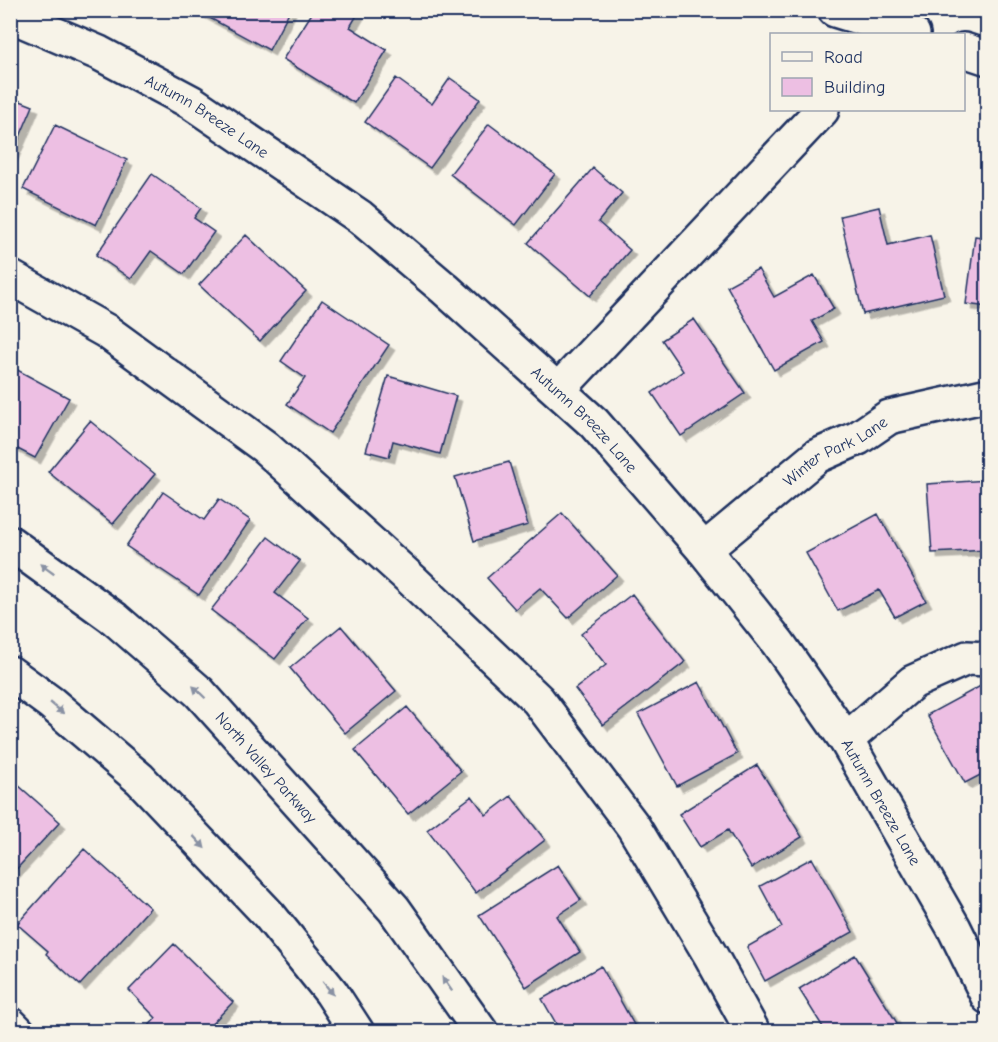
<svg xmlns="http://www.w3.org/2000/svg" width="998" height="1042" font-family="'Comic Neue',sans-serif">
	<defs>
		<filter id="shadow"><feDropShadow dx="5.5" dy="5.5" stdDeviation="0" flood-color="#0004"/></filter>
	</defs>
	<rect width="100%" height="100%" fill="#f7f3e8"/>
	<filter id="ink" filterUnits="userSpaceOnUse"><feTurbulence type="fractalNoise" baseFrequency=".0167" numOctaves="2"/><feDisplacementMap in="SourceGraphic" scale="12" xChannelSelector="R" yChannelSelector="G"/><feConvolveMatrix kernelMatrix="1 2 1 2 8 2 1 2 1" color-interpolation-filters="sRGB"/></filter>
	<g filter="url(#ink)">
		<path fill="#edbfe3" stroke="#1b2f5e" stroke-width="1.5" filter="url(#shadow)" d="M195,10H290L269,50Z
			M314,10H360L350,27L387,50L354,103L283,59Z
			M396,78L432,104L450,78L480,99L430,168L365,122Z
			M10,97L33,106L10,160Z
			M489,124L555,174L516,225L450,174Z
			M55,125L127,160L96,225L23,189Z
			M593,168L622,193L598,222L630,250L590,296L528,243Z
			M152,174L201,208L194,218L214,232L184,274L151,251L131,279L96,255Z
			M879,207L888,245L930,235L944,295L863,314L840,216Z
			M246,235L306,291L260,341L199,285Z
			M975,236L988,238V307L966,304Z
			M758,269L774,297L814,275L834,309L812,321L824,342L774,370L727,286Z
			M322,300L389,345L330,433L287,404L305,378L281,361Z
			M694,319L745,393L681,436L652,393L683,371L662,340Z
			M10,366L69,398L35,458L10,445Z
			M388,376L456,396L440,454L393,441L389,457L366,451Z
			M90,421L155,474L113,524L48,472Z
			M509,462L528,525L474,541L455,477Z
			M988,480V550L932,553L927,484Z
			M163,492L204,520L219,499L250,520L199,595L126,546Z
			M562,513L617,575L568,618L540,588L515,609L487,578Z
			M878,514L926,601L895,617L879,590L838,611L806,553Z
			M268,537L300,561L275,593L308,618L275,659L211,610Z
			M632,594L685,662L603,725L575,689L606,665L581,634Z
			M341,626L396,691L345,733L290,668Z
			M699,682L737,754L677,786L638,714Z
			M988,682V771L965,783L927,715Z
			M407,707L461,771L408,814L355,750Z
			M757,765L802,837L751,868L728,830L700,847L679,814Z
			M10,778L60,822L10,876Z
			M472,796L486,815L511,796L545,840L476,893L427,830Z
			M84,849L150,908L80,985L46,954L48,951L17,924Z
			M812,858L853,932L765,981L747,947L782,927L760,886Z
			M558,865L581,900L557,916L580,952L526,987L479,915Z
			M174,944L233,1002L204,1032H143L156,1018L129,990Z
			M855,955L897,1023L884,1032H826L799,989Z
			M601,966L638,1032H561L542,999Z"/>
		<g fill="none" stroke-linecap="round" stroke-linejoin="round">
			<g stroke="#1b2f5e" stroke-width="38">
				<g id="minor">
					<path d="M835,10L913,34"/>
					<path id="s1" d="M10,15L99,53L191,102L360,217L445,289L594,423L704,550L778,643L846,740L954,928L988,997"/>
					<path d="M964,50L988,58"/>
					<path d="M10,277L106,331L265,447L412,580L538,700L633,826L711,956L753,1032"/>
					<path d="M558,390L822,110"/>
					<path id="s2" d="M10,543L115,619L199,692L394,909L481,1032"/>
					<path id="s3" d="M704,550L817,456L858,438L889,417L988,395"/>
					<path d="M10,673L51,703L140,779L269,915L331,992L357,1032"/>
					<path d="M846,740L913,682L967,658L988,659"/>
					<path d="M10,1024L18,1032"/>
				</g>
			</g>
			<use href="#minor" stroke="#f7f3e8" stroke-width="33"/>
		</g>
		<defs><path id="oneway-solid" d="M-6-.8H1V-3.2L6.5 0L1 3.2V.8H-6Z" transform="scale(1.5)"/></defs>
		<g fill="#8991a3">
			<use href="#oneway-solid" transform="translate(47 569) rotate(-144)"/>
			<use href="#oneway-solid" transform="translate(199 692) rotate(-136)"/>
			<use href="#oneway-solid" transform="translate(57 708) rotate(40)"/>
			<use href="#oneway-solid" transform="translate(199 842) rotate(47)"/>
			<use href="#oneway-solid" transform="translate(447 984) rotate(-125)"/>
			<use href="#oneway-solid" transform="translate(328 988) rotate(52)"/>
		</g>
	</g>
	<g text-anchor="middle" stroke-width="5" stroke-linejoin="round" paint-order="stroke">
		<g font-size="16" fill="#1b2f5e" stroke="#f7f3e8">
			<text dy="6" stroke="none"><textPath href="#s1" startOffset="222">Autumn Breeze Lane</textPath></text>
			<text dy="6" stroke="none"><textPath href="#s1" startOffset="708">Autumn Breeze Lane</textPath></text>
			<text dy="6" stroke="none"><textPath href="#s3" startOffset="165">Winter Park Lane</textPath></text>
			<text dy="6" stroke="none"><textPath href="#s2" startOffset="342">North Valley Parkway</textPath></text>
			<text dy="6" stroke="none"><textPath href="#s1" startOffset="1194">Autumn Breeze Lane</textPath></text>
		</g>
	</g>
	<rect width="998" height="1042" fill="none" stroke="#f7f3e8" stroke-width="36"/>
	<rect x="18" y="18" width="962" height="1006" fill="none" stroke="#1b2f5e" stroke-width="2" filter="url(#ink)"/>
	<rect x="770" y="33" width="195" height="78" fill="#f7f3e8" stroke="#9fa5b1" stroke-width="1.5"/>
	<rect x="782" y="52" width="30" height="9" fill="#f7f3e8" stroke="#9fa5b1" stroke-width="1.5"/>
	<text x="824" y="63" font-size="18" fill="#1b2f5e">Road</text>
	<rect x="782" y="78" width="30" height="18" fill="#edbfe3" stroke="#9fa5b1" stroke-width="1.5"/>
	<text x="824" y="93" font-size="18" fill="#1b2f5e">Building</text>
</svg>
